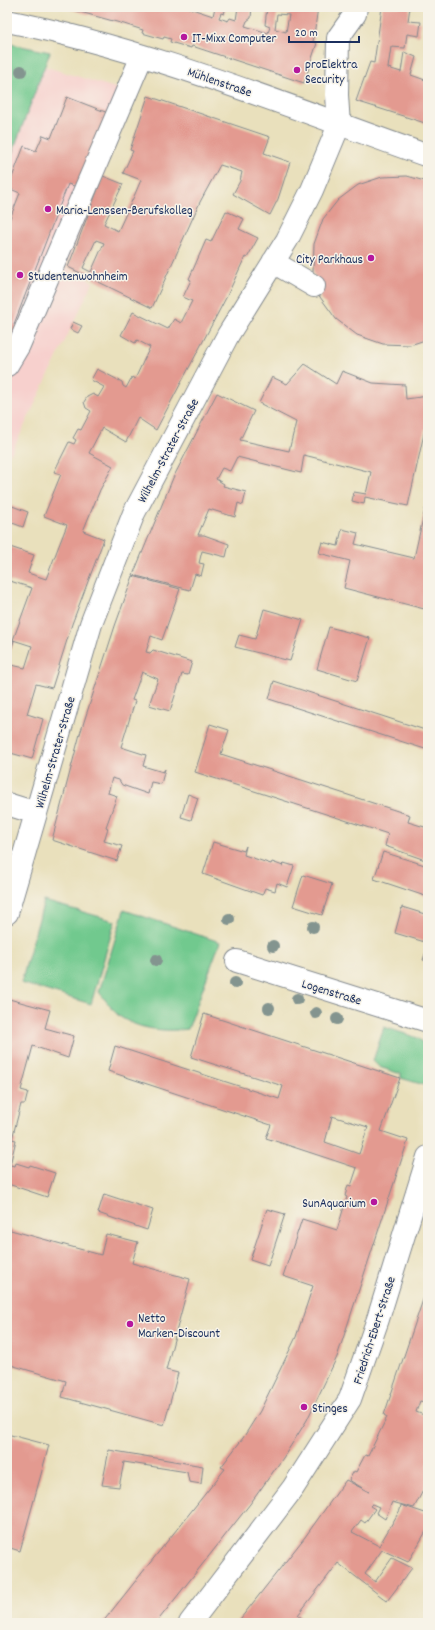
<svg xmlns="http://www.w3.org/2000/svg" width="435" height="1630" font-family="Dekko,sans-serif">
	<rect width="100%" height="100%" fill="#f7f3e8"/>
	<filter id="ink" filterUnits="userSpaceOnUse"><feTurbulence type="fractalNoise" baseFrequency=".025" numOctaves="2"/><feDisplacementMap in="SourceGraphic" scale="8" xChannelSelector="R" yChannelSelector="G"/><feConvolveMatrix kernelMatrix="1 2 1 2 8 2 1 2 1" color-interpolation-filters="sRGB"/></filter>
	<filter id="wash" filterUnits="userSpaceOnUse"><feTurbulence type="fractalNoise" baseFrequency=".012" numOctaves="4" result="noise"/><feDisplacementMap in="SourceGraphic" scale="16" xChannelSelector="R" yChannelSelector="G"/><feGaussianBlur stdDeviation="0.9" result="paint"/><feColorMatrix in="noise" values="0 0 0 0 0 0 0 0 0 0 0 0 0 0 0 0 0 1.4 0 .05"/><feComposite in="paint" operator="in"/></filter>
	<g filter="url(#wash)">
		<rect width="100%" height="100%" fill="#e9e0bc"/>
		<path fill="#f7d0cd" d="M40,65L135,94L66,267L93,282L11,454L7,452V151Z"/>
		<path fill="#71c98e" stroke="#467c76" d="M11,44L50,52L7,167V61Z
			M44,901L115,921L91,1004L21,983Z
			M124,910L220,942L188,1029C166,1032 139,1030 119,1016C112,1010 105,999 99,992Z
			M384,1027L418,1038L428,1049V1070L424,1085L401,1078V1074L379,1067L373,1061Z"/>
		<g id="blocks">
			<path fill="#e39a90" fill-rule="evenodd" d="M62,7H186L213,16L215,7H226L224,14L221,13L219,18L228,21L230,18L236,20L238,7H252L251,18L247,21L245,26L268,33L270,27L265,25L267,7H318L313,42L317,43L304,83L192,46L191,48L170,42L171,39L164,37L163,39L142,33L143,30L124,24ZM277,14L289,15L286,32L275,29Z
				M382,7H410L408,21L421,22L419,36L407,34L405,48L391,47L388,68L401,72L404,52L416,57L411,75L428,81V124L356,101L370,62L374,63Z
				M148,96L270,137L264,153L290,162L278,199L270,215L233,194L240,181L242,172L220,165L200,202L152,308L68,267L103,176L123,184L104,224L118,231L135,194L141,180L123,173L133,151L130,150ZM96,240L104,243L91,272L83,268Z
				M67,97L108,113L80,188L68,184L14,324L20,327L7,361V226L20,193L8,188L24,146L36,151L43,135L51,138Z
				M407,176L428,182V339L410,345L383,344L357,335L336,319L320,297L313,271L314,244L323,219L338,200L358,185L382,177Z
				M226,211L244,219L239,229L258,238L247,258L245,257L227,296L156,430L138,418L126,442L102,428L89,453L113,466L100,490L83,531L104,539L72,624L52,688L36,684L27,714L43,719L32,759L7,752V692L11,677L7,675V664L25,668L32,646L13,640L32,588L7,580V546L34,555L28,573L46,579L67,525L44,516L61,474L54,472L69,442L74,444L76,440L73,438L78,429L81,430L91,411L86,408L84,402L87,397L93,394L98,397L104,387L91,380L97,369L122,382L123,386L126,388L132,377L135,379L150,347L137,340L135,343L121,335L133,312L168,329L174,319L181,323L192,301L183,297L191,280L189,279L206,240L211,242Z
				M73,322L82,326L78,333L70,329Z
				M305,364L336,384L342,371L373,383L405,385L406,399L428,396V430L425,429L408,506L365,497L364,504L352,501L354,492L366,494L371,472L304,455L301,473L237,457L230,471L222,468L216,479L224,484L223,486L246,492L243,505L238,503L235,517L209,509L198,535H204L229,544L226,557L202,551L199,563L204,564L201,576L195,574L190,590L133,575L173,478L217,393L254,411L240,440L289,451L296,422L259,403L272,377L287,384Z
				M7,504L28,512L23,527L7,521Z
				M425,509H428V610L344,588L350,561L319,553L322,542L338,546L342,529L358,533L355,544L414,558Z
				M133,576L180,589L162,640L151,636L146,652L150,653L153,650L192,662L188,675L182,674L170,711L149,705L158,679L142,672L132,700L135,701L121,747L146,755L143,766L163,772L165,769L161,784L151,782L148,794L122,785L119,780L112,778L108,793L117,796L106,827L108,828L104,841L122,846L117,861L52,840L80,734L115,626Z
				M264,609L303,620L290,661L235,647L239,635L255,639Z
				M329,627L370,638L357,681L317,669Z
				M7,638L14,641L7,661Z
				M274,681L428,731V750L269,699Z
				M210,724L229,730L221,754L410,815L408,822L428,828V861L385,846L388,834L195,772Z
				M188,794L198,798L191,820L181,817Z
				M213,842L244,851L246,846L244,855L271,864L272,862L283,866L284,863L294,866L287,887L277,883L275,891L265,888L262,895L203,874Z
				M383,852L428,866V897L374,879Z
				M303,875L332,884L322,915L293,906Z
				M402,907L428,915V943L395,933Z
				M428,945V961L423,960Z
				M9,999L50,1010L45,1028L74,1036L68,1058L33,1046L21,1090L28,1092L25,1104H21L12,1139L16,1140L10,1165L15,1166L16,1163L29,1167L30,1165L55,1173L47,1197L8,1184L7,1187V1005Z
				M204,1014L400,1078L381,1131L408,1140L337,1357L307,1420L283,1458L250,1504L156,1623H102L225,1469L221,1467L243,1438L260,1411L296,1337L313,1286L283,1276L302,1219L337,1230L347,1197L345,1196L348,1185L351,1186L357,1168L266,1138L271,1125L108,1071L115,1046L279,1099L283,1086L191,1057ZM332,1116L368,1127L359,1154L325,1142Z
				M104,1194L153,1210L147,1230L98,1213Z
				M267,1209L285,1214L268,1266L250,1260Z
				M7,1229L101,1255L106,1234L138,1242L132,1263L190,1279L166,1370L178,1373L164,1425L62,1397L66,1381L7,1364Z
				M428,1285V1403L420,1401L416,1412L424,1415L428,1421V1481L414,1508L392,1502L385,1519L376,1513L379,1507L372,1504L370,1506L375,1509L365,1523L361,1520L352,1532L379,1546L400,1510L401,1505L428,1514V1528L408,1562L382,1550L365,1574L375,1582L392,1558L412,1568L387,1601L338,1563L298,1615L308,1623H237L305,1537L346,1480L369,1492L349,1480L354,1471L356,1472L365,1455L368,1456L387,1417L384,1415Z
				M7,1434L49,1445L20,1551L7,1547Z
				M109,1450L203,1466L201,1484L189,1482L187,1472L124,1462L119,1487L102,1485Z"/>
		</g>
	</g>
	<g filter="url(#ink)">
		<use href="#blocks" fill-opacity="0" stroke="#82888d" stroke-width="1"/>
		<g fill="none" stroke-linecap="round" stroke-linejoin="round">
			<g stroke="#82888d" stroke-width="24">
				<path id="minor" d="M7,21C152,50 289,107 428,156
					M273,262L314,286
					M7,365L19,345L142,56
					M7,804L36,813
					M7,913L91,624L134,513L228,335L287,240L312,190L339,125L337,95L338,38L355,14L356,7
					M237,961L428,1021"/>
			</g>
			<g stroke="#82888d" stroke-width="24">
				<path id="major" d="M190,1623L293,1488L350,1399L378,1319L428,1157"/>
			</g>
			<use href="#minor" stroke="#fff" stroke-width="22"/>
			<use href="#major" stroke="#fff" stroke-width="22"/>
		</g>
		<g fill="#83948f">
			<circle cx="21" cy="71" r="6"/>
			<circle cx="229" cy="919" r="6"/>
			<circle cx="313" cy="927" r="6"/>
			<circle cx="273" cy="946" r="6"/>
			<circle cx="156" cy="960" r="6"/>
			<circle cx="235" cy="983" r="6"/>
			<circle cx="297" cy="999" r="6"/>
			<circle cx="269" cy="1008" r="6"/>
			<circle cx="316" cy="1013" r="6"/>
			<circle cx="337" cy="1019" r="6"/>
		</g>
	</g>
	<g fill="#b5179e" stroke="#f7f3e8" stroke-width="1.5">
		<circle cx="184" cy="37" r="4"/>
		<circle cx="297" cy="70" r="4"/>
		<circle cx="48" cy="209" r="4"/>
		<circle cx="371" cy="258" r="4"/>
		<circle cx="20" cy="275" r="4"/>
		<circle cx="374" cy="1202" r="4"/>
		<circle cx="130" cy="1324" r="4"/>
		<circle cx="304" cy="1407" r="4"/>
	</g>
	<g text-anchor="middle" stroke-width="3" stroke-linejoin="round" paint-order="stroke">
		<g font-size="13" fill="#1b2f5e" stroke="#f7f3e8" text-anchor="start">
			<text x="192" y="42">IT-Mixx Computer</text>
			<text x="305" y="68">proElektra<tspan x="305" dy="15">Security</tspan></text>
			<text x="56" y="214">Maria-Lenssen-Berufskolleg</text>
			<text x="363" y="263" text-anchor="end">City Parkhaus</text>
			<text x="28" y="280">Studentenwohnheim</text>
			<text x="366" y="1207" text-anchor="end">SunAquarium</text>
			<text x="138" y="1322">Netto<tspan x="138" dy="15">Marken-Discount</tspan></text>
			<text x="312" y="1412">Stinges</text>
		</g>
		<g font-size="13" fill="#1b2f5e" stroke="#f7f3e8">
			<text transform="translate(220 81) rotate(19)" y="5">Mühlenstraße</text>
			<text transform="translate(167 450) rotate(-62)" y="5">Wilhelm-Strater-Straße</text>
			<text transform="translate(54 752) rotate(-74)" y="5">Wilhelm-Strater-Straße</text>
			<text transform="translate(332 991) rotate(17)" y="5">Logenstraße</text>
			<text transform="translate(373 1330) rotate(-72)" y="5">Friedrich-Ebert-Straße</text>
		</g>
	</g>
	<rect width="435" height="1630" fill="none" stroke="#f7f3e8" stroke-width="24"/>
	<path d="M289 36v6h70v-6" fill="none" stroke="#1b2f5e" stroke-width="2"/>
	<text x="295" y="36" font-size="12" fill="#1b2f5e" stroke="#f7f3e8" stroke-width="3" paint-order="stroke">20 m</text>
</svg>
